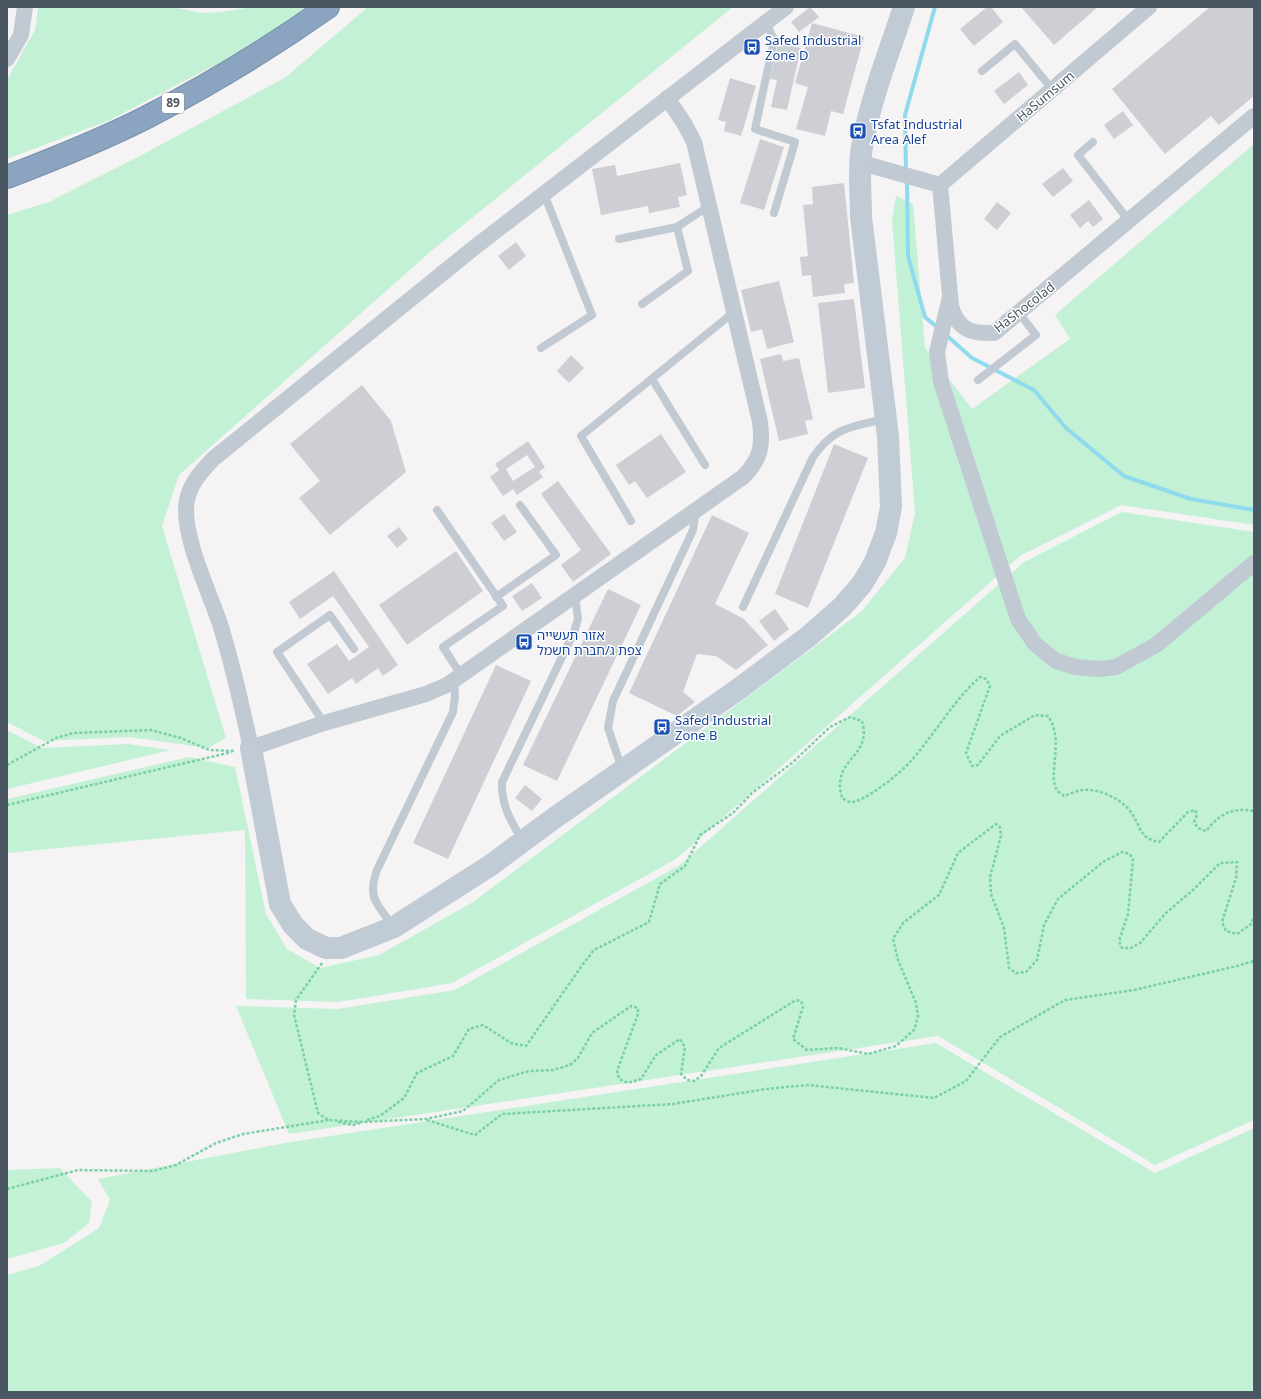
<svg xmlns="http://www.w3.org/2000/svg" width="1261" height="1399" font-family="'Noto Sans','Noto Sans Hebrew',sans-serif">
	<rect width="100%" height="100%" fill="#f5f3f3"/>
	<path fill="#c3f1d5" d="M38,7H172L201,13L221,12L253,7H311L257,43L110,120L7,159V80L35,30Z
		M368,7H733L431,251L179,475L162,526L226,738L208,748L129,737L44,741L7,722V215L49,202L140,156L286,77Z
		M1254,144V525L1121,505L1020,556L676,859L452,983L338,1002L246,999L245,830L7,853V799L189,757L235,767L266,914L287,949L320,968L379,955L473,902L861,612L905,558L915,513L892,220L896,196L913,204L925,348L972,409L1070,339L1055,315Z
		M1122,512L1254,532V1120L1155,1165L938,1036L289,1134L236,1006L338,1009L455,990L680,865L1024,562Z
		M7,730L42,748L128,744L171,750L7,789Z
		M936,1043L1155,1173L1254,1128V1392H7V1275L39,1266L99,1228L110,1200L98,1179L285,1143Z
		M60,1168L92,1202L89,1223L64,1243L7,1259V1170Z"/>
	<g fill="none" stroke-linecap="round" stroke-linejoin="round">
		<path stroke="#90daee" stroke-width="4" d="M906,172L905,115L935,7
			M907,179L908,256L925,317L938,328
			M945,334L972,358L1034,390L1066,428L1124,476L1191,499L1254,510"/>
	</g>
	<path fill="#cdcfd5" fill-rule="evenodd" d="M810,7L819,17L799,32L791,22Z
		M987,7H991L1003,22L974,46L960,29Z
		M1021,7H1098L1054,45Z
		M1210,7H1254V96L1219,125L1211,116L1165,154L1112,89Z
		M812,23L864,37L843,114L831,111L825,136L796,129L808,87L795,83Z
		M778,43L801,48L787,110L771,107L777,80L770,79Z
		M1019,72L1028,85L1004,104L994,91Z
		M730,78L756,86L741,136L724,131L726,122L718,120Z
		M1123,111L1133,125L1114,139L1104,125Z
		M760,139L784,147L764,210L740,203Z
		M680,163L687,195L678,197L680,207L649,213L648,206L601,215L592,169L615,165L617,176Z
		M1063,168L1073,181L1053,197L1042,184Z
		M844,183L854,283L844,284L845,293L813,297L811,275L802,276L800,257L808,256L803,205L813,204L812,187Z
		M1089,200L1103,219L1093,227L1088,221L1080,228L1070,215Z
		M997,202L1011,213L997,230L984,219Z
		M516,242L526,256L509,270L498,256Z
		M779,281L794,342L767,349L762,329L751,332L741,290Z
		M854,299L865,388L828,393L818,303Z
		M781,354L783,361L799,358L813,419L805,421L808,434L779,441L760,359Z
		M571,355L584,368L569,383L557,371Z
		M362,385L391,421L406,472L330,535L299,498L320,481L290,444Z
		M661,434L686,472L647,498L635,481L629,485L616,465Z
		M528,441L545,467L539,472L543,477L517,495L513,489L503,496L490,477L499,470L495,464ZM527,455L535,467L513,481L506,469Z
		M834,444L868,458L808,608L775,594Z
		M558,481L611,554L573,582L561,565L581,550L541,494Z
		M504,514L517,532L504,541L491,523Z
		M712,515L749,533L715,604L744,619L768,645L736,670L716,656L697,654L683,692L695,702L677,716L629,693Z
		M399,527L408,539L397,548L387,536Z
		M456,551L483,591L407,645L379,605Z
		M334,571L398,665L383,676L378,668L356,684L352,678L328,694L307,664L337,644L349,661L369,647L333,596L300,619L289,602Z
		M532,583L542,598L522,611L512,596Z
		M608,589L641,605L557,781L523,765Z
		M775,609L789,629L774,641L759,621Z
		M496,665L531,681L448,859L413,843Z
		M525,785L542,799L532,811L515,798Z"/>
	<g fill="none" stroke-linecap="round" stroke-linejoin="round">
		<g stroke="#7690ad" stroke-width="24">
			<path id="highway" d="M7,177C54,159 102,140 147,117C209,85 270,48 328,7"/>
		</g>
		<path stroke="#7ad0a6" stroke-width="2.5" stroke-dasharray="3 2" stroke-linecap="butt" d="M7,765L56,738L73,733L151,730L181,738L209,750L235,751
			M7,805L232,752
			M322,963L296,1000L294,1015L318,1113L328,1120L363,1122L426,1119L463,1111L499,1080L529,1071L553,1070L570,1065L578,1058L592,1033L631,1006L638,1008V1014L617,1071L619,1079L628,1083L641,1079L656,1055L680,1039L685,1047L681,1074L687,1080L694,1081L701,1076L719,1048L796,1000L801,1001L803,1007L793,1039L807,1050L838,1048L868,1054L896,1046L914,1030L918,1017L916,1003L898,960L893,939L903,923L939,895L958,853L996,824L1000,827L1001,836L990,877L991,894L1004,928L1009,968L1016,973L1026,972L1037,960L1044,925L1058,899L1103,862L1122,852L1130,854L1133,860L1128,914L1119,941L1122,948H1131L1140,943L1166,913L1194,889L1220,863L1237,862L1236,878L1222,922L1226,931L1237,934L1251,924L1254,917
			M367,1120L380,1116L404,1098L417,1073L453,1056L469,1029L483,1025L511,1043L526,1046L583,964L594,950L649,922L660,884L685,866L700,835L733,813L752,793L792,763L830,727L850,717L862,721C871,753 843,756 840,782C839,787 841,793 842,798C844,799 848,802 850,802C862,804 902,772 910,762C935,734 953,701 980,677L986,679L990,686L966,753L972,766L978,765L1000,736L1035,715L1048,716C1065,740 1047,775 1057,790C1058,792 1062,794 1064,796C1070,794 1076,791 1082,790C1100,788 1124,800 1133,815C1142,830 1140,838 1159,842L1188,812L1195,810L1197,815L1194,822L1198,828L1206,831C1219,814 1233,807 1254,811
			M427,1120L475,1135L502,1114L673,1104L766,1089L808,1085L934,1098L966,1081L1000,1037L1065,1000L1134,990L1237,966L1254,961
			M338,1122L353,1125L360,1123
			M7,1189L78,1170L153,1171L176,1165L216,1143L243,1134L329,1120"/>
		<path stroke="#c1cad2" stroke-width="8" d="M766,22L774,40L755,129L795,142L774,213
			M982,71L1015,44L1052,89
			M1093,142L1078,155L1129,221
			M677,227L709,206
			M619,239L677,227L688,271L642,304
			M541,348L592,315L544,194
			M652,379L705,465
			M978,380L1036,335L1019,313
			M437,510L503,606L443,647L461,675
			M631,521L581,436L734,312
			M496,597L556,555L520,505
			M743,607L813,457C834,427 851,427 884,419
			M324,723L277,652L330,615L354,649
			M622,769L608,728L613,701L693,530L696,510
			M522,840C511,821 501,805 502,782L574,632L578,619L575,596
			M393,926C377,904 367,898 377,870L453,712L455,696L454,680"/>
		<path stroke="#c1cad2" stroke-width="16" d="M7,59L21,35L25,7
			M667,98L684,123L694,142L760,422C763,446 761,459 743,477L447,685L426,694L324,723L251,748C242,707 233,665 220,624C209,591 185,542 186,508C187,487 199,474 213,459L475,247L786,7
			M862,163L940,185L951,306C958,330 971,334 994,333L1254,116
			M940,185L1149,7
			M950,297L937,352L941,382L1018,619L1035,644L1056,661L1076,667L1099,669L1116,667L1156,645L1254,563"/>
		<path stroke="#c1cbd6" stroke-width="22" d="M251,748L280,904L293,925L307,939L326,948H341L394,927L491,865L553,819L740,688L809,636L842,607L862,584L875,562L886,533L891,507L888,436L861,217C861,194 858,169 862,147C870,100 889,53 904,7"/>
		<use href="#highway" stroke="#8ba5c1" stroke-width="22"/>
	</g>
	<defs>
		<g id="bus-square" transform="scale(0.9)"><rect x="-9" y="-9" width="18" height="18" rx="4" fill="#1a4fb4" stroke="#fff"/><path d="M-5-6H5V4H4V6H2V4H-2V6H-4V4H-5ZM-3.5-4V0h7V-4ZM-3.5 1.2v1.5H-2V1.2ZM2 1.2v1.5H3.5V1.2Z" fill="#fff"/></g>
	</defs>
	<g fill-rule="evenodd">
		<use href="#bus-square" x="752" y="47"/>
		<use href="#bus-square" x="858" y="131"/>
		<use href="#bus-square" x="524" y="642"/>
		<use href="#bus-square" x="662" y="727"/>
	</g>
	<g text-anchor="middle" stroke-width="3" stroke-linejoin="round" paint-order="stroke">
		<rect fill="#fff" stroke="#808990" stroke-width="1" x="162" y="93" width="22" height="20" rx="3"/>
		<g font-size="12" font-weight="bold" fill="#4a5661">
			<text x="173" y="107">89</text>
		</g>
		<g font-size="13" fill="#164399" stroke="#fff" text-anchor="start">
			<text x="765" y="45">Safed Industrial<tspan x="765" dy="15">Zone D</tspan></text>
			<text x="871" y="129">Tsfat Industrial<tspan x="871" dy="15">Area Alef</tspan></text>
			<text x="537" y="640">אזור תעשייה<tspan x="537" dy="15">צפת ג/חברת חשמל</tspan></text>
			<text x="675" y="725">Safed Industrial<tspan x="675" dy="15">Zone B</tspan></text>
		</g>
		<g font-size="13" fill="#4a5661" stroke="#fff">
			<text transform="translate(1045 96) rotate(-40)" y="5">HaSumsum</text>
			<text transform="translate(1024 307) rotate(-38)" y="5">HaShocolad</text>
		</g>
	</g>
	<rect width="1261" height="1399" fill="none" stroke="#4a5661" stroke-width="16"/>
</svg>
